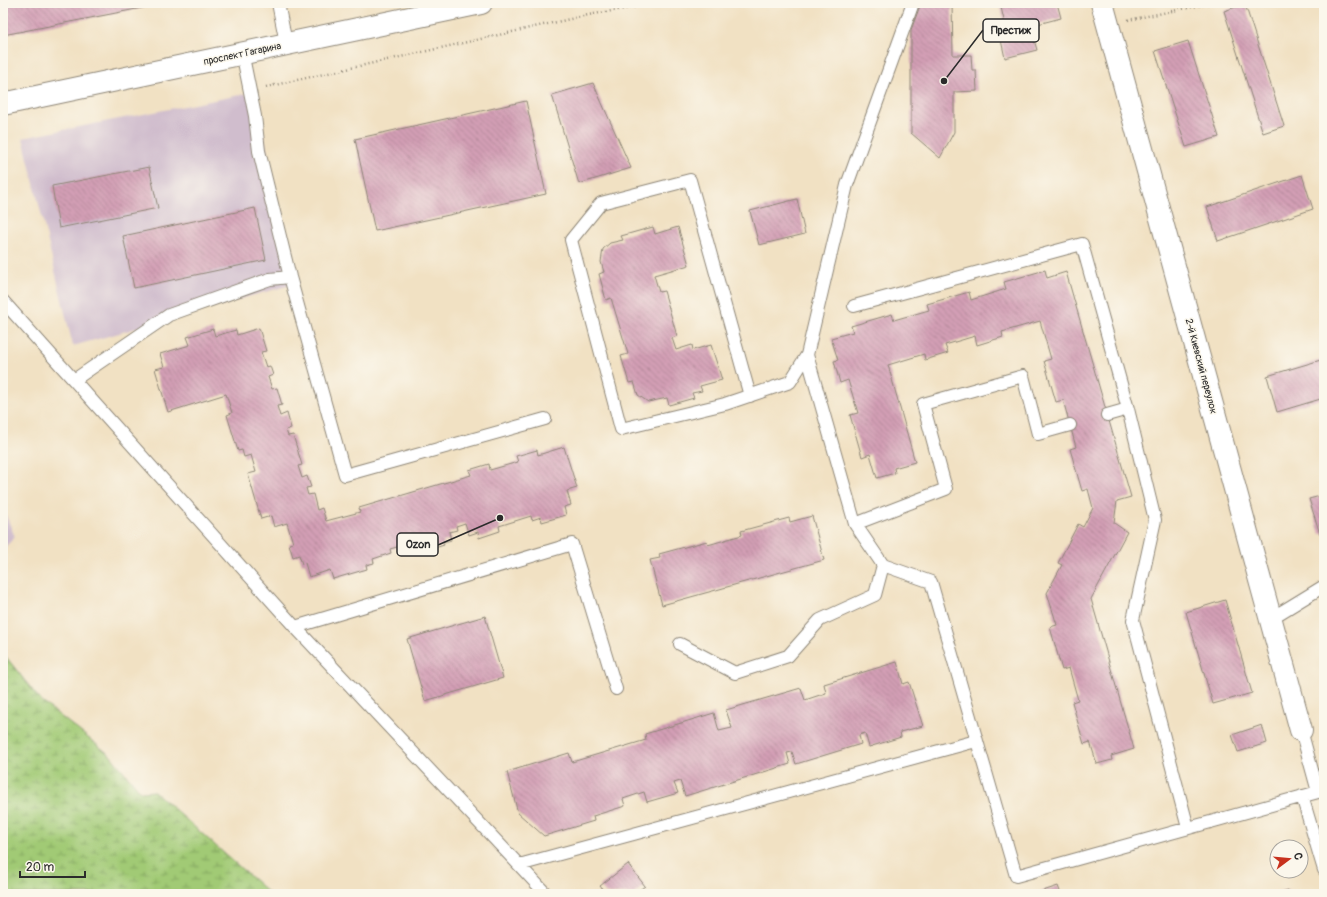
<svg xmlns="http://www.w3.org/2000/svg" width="1327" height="897" font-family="Pangolin,sans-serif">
	<defs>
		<pattern id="wetland-marsh" width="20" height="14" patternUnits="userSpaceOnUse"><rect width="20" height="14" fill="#a1ca75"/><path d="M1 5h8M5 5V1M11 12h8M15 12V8" fill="none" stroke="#83a460"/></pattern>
		<pattern id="building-back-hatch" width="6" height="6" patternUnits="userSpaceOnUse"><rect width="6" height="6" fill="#d39fb5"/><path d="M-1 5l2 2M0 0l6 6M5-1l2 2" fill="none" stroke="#ab8293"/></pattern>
	</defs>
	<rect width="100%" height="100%" fill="#fbf7ec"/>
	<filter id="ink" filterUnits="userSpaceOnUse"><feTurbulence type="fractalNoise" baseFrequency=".025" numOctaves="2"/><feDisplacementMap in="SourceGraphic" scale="8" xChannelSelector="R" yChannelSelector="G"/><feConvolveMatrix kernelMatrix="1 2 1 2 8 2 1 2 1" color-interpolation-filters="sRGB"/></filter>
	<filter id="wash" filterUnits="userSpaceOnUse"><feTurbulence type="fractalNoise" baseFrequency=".012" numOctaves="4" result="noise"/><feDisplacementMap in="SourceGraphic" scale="16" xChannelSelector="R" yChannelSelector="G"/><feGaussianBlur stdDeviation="0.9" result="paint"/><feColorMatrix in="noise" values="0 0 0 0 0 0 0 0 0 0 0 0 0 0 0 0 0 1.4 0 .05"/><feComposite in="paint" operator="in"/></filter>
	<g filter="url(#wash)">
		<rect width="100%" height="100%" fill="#f1e1c3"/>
		<path fill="#d0bdcd" d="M255,92L294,284L73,346L23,138Z
			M3,508L15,537L3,549Z"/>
		<path fill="url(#wetland-marsh)" stroke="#667a50" d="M3,653L41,701L110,755L141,792L154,791L270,894H3Z"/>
		<g id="blocks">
			<path fill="url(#building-back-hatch)" d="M3,3H157V5L3,35Z
				M921,3H952L953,55H971L972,70H976L977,91L954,92V132L940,158L911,133V30Z
				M1000,3H1057L1061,18L1030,26L1037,50L1005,58L999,31L1006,29Z
				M1245,4L1284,126L1263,133L1224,11Z
				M1188,41L1219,137L1186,147L1155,51Z
				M593,83L631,168L579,184L552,95Z
				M526,101L546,194L375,231L355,139Z
				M149,167L158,208L59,228L52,186Z
				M1302,175L1313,209L1218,241L1207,207Z
				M797,199L805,234L759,245L750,211Z
				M255,208L266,260L134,288L123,236Z
				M653,227L655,234L678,227L689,265L654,275L659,292L664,291L677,336L672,338L676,350L692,345L693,350L711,345L722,380L700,386L702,391L692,393L694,398L669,405L667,398L648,402L638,395L634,382L629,383L621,356L628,354L611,298L606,300L599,274L604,272L601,262L603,249L610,243L623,240L621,236Z
				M1045,270L1047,278L1066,272L1131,497L1117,501L1114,523L1127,532L1091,599L1134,749L1111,756L1112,760L1097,764L1090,742L1084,744L1072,702L1078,700L1069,668L1062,670L1050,627L1057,625L1047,593L1062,565L1058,563L1078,524L1083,527L1093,508L1088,489L1082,491L1070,449L1076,447L1063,400L1056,402L1044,361L1051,359L1040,321L1002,332L1003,337L977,345L975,336L945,345L948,353L925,360L924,354L888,365L915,462L894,468L895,473L877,478L870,454L862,457L850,415L858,413L848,380L840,383L834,361L838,360L831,338L853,332L851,326L892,314L894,320L929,310L927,304L969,292L971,300L1006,289L1004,282Z
				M259,328L266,351L261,352L266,367L270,366L273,375L268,377L272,389L277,388L282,405L277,406L280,416L287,413L291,428L286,430L288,436L293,435L302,465L298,466L302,478L307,476L311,487L306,488L308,495L313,494L317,510L322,508L326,521L360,512L359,508L471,475L469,470L489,464L490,470L518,462L516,456L537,450L538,455L564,447L577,488L567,491L571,505L564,507L566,515L542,522L541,517L532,520L531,516L499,526L500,531L479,538L478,532L469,535L465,523L456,526L457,530L449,532L451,540L443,542L444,545L415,554L411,543L390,549L391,553L373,559L374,563L366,565L367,569L333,579L330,570L309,577L305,563L302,564L299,555L293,557L289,544L293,543L287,523L274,527L271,516L261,519L248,474L256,472L251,455L244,457L242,450L238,451L227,415L232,413L226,394L168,412L155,369L164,367L160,354L190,345L187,337L213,329L215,336L236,330L237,335Z
				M1324,359V398L1277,412L1267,376Z
				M1324,495V533L1320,534L1309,499Z
				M812,516L824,560L662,605L650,560L660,558L659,554L707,541L708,545L742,535L741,531L789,518L790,522Z
				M1225,600L1252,693L1213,704L1186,612Z
				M485,616L503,678L425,701L407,639Z
				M897,662L903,684L909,682L923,726L900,732L901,737L869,747L865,733L859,735L861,744L796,764L792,752L787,753L790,764L685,796L680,781L674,783L678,793L647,802L644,792L623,799L625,806L593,816L594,821L544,836L518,813L507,772L569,753L572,762L646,740L645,734L714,713L719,731L732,728L726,710L801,688L805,700L826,693L824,684Z
				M1262,725L1267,743L1238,752L1232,735Z
				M628,864L645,886L634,894H606L600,886Z
				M1058,886L1061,894H1034Z
				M1288,890L1289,894H1275Z"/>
		</g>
	</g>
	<g filter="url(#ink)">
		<use href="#blocks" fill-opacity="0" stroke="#8e8677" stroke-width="1"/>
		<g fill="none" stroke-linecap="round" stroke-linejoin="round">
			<g stroke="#8e8677" stroke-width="14">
				<path id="service" d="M278,3L286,43
					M913,3L847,185L807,355L855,524L946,489L923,404L1023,376L1038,434L1070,425
					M242,52L255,116L259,151L290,277L345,475L545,419
					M3,301L295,627L572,544L616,689
					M854,306L1082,244L1128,409L1155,520L1133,620L1188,828
					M74,380L169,315L270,279L290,277
					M750,396L690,180L601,203L571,240L621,429L725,404L790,382L807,355
					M1107,415L1128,409
					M855,524L883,565L931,582L1016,876L1318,792L1301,730
					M1270,619L1324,586
					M295,627L519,865
					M680,644L735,673L788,656L820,620L875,595L883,565
					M1302,796L1324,870
					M546,894L519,865L976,741"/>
			</g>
			<g stroke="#8e8677" stroke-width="24">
				<path id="minor" d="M1102,3L1301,730"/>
			</g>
			<g stroke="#8e8677" stroke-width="24">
				<path id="primary" d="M3,104L481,3"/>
			</g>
			<path stroke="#8e8677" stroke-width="2.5" stroke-dasharray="1 3" stroke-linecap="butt" d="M1128,20L1212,3
				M266,87L588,15L659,3"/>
			<use href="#service" stroke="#fff" stroke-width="12"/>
			<use href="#minor" stroke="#fff" stroke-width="22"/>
			<use href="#primary" stroke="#fff" stroke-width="22"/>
		</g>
	</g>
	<g text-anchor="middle" stroke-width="3" stroke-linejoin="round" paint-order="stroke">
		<g font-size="10" fill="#2b2b2b" stroke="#fbf7ec">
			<text transform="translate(242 53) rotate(-12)" y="4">проспект Гагарина</text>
			<text transform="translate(1202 366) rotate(75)" y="4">2-й Киевский переулок</text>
		</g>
	</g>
	<path fill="none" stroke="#2b2b2b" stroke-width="1.5" d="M944 81L983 30M500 518L438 545"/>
	<g fill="#2b2b2b" stroke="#fbf7ec" stroke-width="1.5">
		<circle cx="944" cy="81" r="4"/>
		<circle cx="500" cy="518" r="4"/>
	</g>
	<g fill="#fbf7ec" stroke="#2b2b2b" stroke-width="1.5">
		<rect x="983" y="19" width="56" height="23" rx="4"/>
		<rect x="397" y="533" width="41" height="23" rx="4"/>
	</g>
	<g font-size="11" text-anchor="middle" font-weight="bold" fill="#2b2b2b">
		<text x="1011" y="34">Престиж</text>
		<text x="418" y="548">Ozon</text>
	</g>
	<rect width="1327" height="897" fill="none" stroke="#fbf7ec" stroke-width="16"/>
	<g transform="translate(1289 859) rotate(74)"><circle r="19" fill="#fbf7ec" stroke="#a8a59f"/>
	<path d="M0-3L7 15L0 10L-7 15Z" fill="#c8321e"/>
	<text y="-6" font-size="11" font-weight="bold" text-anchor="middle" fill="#2b2b2b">С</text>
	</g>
	<path d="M20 871v6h65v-6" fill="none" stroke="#2b2b2b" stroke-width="2"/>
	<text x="26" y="871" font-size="12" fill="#2b2b2b" stroke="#fbf7ec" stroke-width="3" paint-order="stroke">20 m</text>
</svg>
